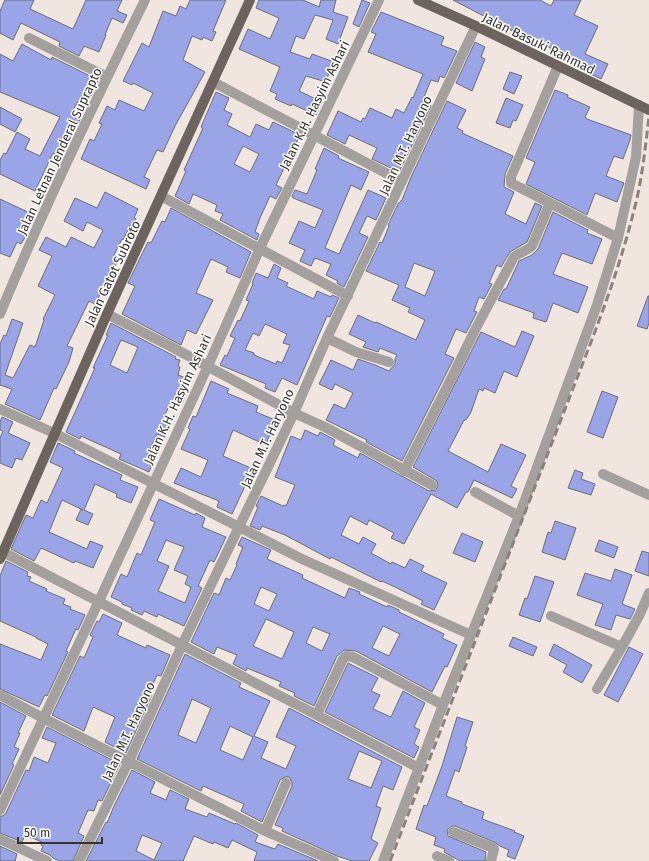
<svg xmlns="http://www.w3.org/2000/svg" width="649" height="861" font-family="'Fira Sans',sans-serif">
	<rect width="100%" height="100%" fill="#f1e5df"/>
	<path fill="#9aa5e8" stroke="#6b6d77" fill-rule="evenodd" d="M5,0H34L30,9L73,29L86,0H122L117,11L127,15L123,23L112,18L105,35H106L99,52L84,46L79,56L59,46L60,42L21,23L13,40L0,33V11Z
		M190,0H226L213,31L216,32L212,41L203,37L202,40L192,36L183,60L205,72L175,126L163,152L157,150L144,177L150,180L146,189L81,159L90,139L94,141L102,124L99,123L107,106L115,110L119,100L144,111L153,93L133,83L132,85L123,81L142,43L149,47L163,11L176,16L180,6L186,9Z
		M259,0H303L319,7L321,0H336L333,12L348,17L338,44L326,39L333,20L315,15L304,39L296,36L290,52L310,59L312,54L337,63L334,71L330,70L326,82L306,76L299,91L322,102L316,115L292,104L291,106L275,99L277,94L270,91L280,67L239,49L248,29L270,39L279,18L256,8Z
		M362,0L370,3L359,27L353,24Z
		M453,0H540L551,6L554,0H581L574,15L598,26L585,54L608,64L601,79L556,57L558,52L527,36L526,38Z
		M381,12L444,37L441,45L457,51L444,78L440,76L438,82L431,80L422,102L431,106L399,172L372,159L377,148L349,135L345,144L327,135L338,111L361,122L363,118L365,119L370,108L392,118L396,109L404,113L412,97L413,98L423,74L368,52L376,34L371,32Z
		M475,42L485,47L481,57L485,59L472,91L456,83Z
		M22,44L51,60L52,57L98,80L91,96L84,92L73,110L82,114L78,124L75,123L58,156L53,153L35,191L0,174V160L4,153L6,154L17,132L30,139L25,149L40,156L60,117L0,92V54L13,61Z
		M510,72L522,76L514,94L503,89Z
		M555,90L568,95L567,97L590,107L585,117L587,119L631,135L630,140L623,159L614,156L606,176L624,183L617,202L595,193L587,215L526,184L535,162L526,158Z
		M216,92L229,98L224,110L232,114L227,125L250,137L256,124L269,130L273,122L300,135L276,185L282,188L276,199L270,196L260,218L255,232L259,234L257,240L220,220L223,214L215,211L217,205L193,194L189,204L175,196L186,171L184,170L203,128L201,127ZM243,146L259,154L250,172L234,164Z
		M506,98L523,105L516,121L513,120L510,128L496,123Z
		M447,101L466,110L457,128L463,131L462,133L513,156L505,174L504,187L514,192L505,214L526,224L535,203L542,206L527,242L510,252L501,267L497,265L489,283L492,284L484,299L479,297L474,311L477,312L466,333L456,329L445,354L454,358L402,461L366,442L367,440L326,420L334,404L345,409L353,393L335,384L332,390L319,384L331,360L353,370L358,359L375,365L389,371L395,364V359L397,355L380,348L378,352L363,347L366,342L349,334L358,315L375,323L376,322L416,340L425,320L408,312L410,308L392,300L399,285L366,271L380,242L382,243L389,226L388,225L398,204L402,200L411,177ZM414,263L435,271L425,296L405,287Z
		M0,107L22,119L15,132L0,124Z
		M324,148L339,156L338,158L369,172L361,190L351,185L325,248L339,254L368,190L386,198L376,220L367,216L359,233L368,237L344,287L337,283L338,281L326,275L331,264L315,258L311,266L300,261L305,250L289,243L299,221L315,228L323,210L293,198L292,196L295,190L307,194L317,170L315,169Z
		M105,192L138,209L134,218L136,219L132,227L130,226L123,240L122,239L114,255L119,258L95,304L89,301L67,346L73,348L69,362L56,389L54,388L40,420L5,404L12,389L0,385V344L4,335L6,336L12,319L23,323L5,375L13,378L30,345L35,347L44,320L43,319L55,295L38,286L52,256L39,250L46,237L66,247L71,237L94,248L103,230L87,222L83,231L64,221L75,198L97,208Z
		M0,199L32,214L23,232L27,234L21,244L17,242L10,257L0,253Z
		M171,208L251,252L240,278L226,272L228,267L211,259L196,293L213,300L196,334L187,330L181,345L122,314L135,286L128,283L142,254L148,242L151,243L162,221L165,222Z
		M553,212L588,230L587,233L602,239L592,264L562,253L553,274L588,287L578,313L553,303L546,322L533,318L534,313L498,300L504,289H506L519,261L532,255L538,249Z
		M274,264L281,268L277,278L288,283L286,286L314,299L317,291L331,297L332,295L339,298L330,317L327,316L297,385L282,378L275,392L265,388L266,384L220,365L225,355L227,356L235,338L230,336L238,320L240,321L249,301L246,300L253,284L252,283L256,273L268,278ZM265,324L287,334L283,343L290,345L282,363L277,361L276,364L254,355V353L245,350L253,333L259,336Z
		M648,296H649V323L647,329L637,326Z
		M111,323L176,357L175,359L180,360L178,366L180,367L178,375L186,378L181,391L186,393L182,403L172,400L163,419L171,423L165,437L157,434L147,456L154,460L149,472L119,459L121,454L81,436L80,439L66,432L95,368H93L108,335H106ZM121,340L138,347L127,373L110,365Z
		M522,331L534,336L517,377L504,371L495,393L484,388L483,391L479,389L471,412L466,420H464L448,451L488,472L501,444L526,455L511,486L517,489L512,498L474,480L468,492H466L457,508L431,494L404,544L391,538L394,533L369,520L367,525L350,516L341,535L359,544L363,537L376,544L371,553L391,564L392,562L405,568L410,559L424,566L421,571L447,583L434,610L421,604L423,601L395,587L382,581L381,582L331,557L330,559L285,535L262,526L260,530L250,526L258,507L256,506L261,496L283,506L284,505L286,506L295,485L275,477L291,436L301,440L305,430L318,436L320,432L322,433L335,440L333,445L358,458L360,453L429,491L436,490L438,485L437,481L413,467L481,332L515,347Z
		M211,381L229,389L227,393L258,406L256,412L275,420L266,445L233,430L223,456L253,469L232,514L217,507L219,501L174,483L181,468L201,477L208,460L181,449L190,429L188,428L193,416L196,417Z
		M602,391L618,397L603,438L587,432Z
		M2,417L13,422L8,433L30,443L22,460L16,458L12,468L0,463V438L3,431L0,430V422Z
		M58,443L75,451L74,453L122,475L120,480L138,487L131,503L116,497L117,494L95,484L84,510L93,514L88,525L76,520L81,509L83,510L62,500L49,532L87,549L90,541L103,546L93,568L75,561L74,563L41,548L34,561L11,549L26,515L33,518L41,500L47,503L63,468L50,462Z
		M575,470L583,473L581,479L595,484L591,495L568,488Z
		M159,499L195,515L196,513L205,518L202,527L226,537L214,562L210,560L198,586L202,588L184,626L158,614L157,617L144,611L142,615L131,610L132,608L122,604V602L111,597L121,574L127,577L137,553L141,555L155,522L150,520ZM166,540L184,547L174,570L188,576L185,584L191,587L185,603L158,591L169,566L157,561Z
		M555,521L576,528L565,560L542,552L548,532L551,533Z
		M462,533L483,542L475,562L453,553Z
		M242,537L271,550L267,559L303,575L302,578L345,598L349,588L360,592L359,594L387,607L388,605L399,610V612L444,634L442,638L457,645L447,667L445,666L432,692L356,651L344,650L337,656L314,706L294,696L295,693L279,686L281,682L247,668L246,671L233,664L237,655L217,647L214,654L191,642L214,593L219,595L226,578L230,580L237,565L236,564L243,547L238,545ZM261,587L277,594L269,611L254,604ZM266,619L294,632L282,659L253,646ZM383,626L400,634L389,656L372,648ZM313,627L330,634L322,651L306,643Z
		M599,540L618,547L614,558L595,551Z
		M642,551L649,553V576L635,571Z
		M6,561L28,572L27,576L31,577L29,581L47,589L46,591L65,599L63,604L71,607L70,609L85,615L78,630L76,629L66,651L68,652L47,696L45,695L39,707L0,689V644L41,660L48,644L36,638V637L0,621V576Z
		M615,569L632,575L622,604L635,609L630,619L616,615L611,630L595,625L603,604L577,595L585,573L611,581Z
		M535,576L554,582L540,622L519,615L525,598L527,599Z
		M103,614L122,623L117,635L146,648L147,645L170,655L161,676L157,675L149,693L152,695L126,753L105,742L115,717L93,707L84,731L52,715L80,656L84,658L93,637L90,635L97,621L99,622Z
		M513,637L537,647L533,656L509,646Z
		M554,644L592,665L582,683L563,672L567,665L549,655Z
		M629,647L643,654L618,702L604,695Z
		M185,654L241,683L239,687L270,701L254,736L268,742L261,758L286,769L296,746L276,737L289,708L402,767L393,790L383,786L376,806L381,808L371,839L378,843L369,861H352L337,856L282,831L283,828L275,825L292,786V782L289,777H285L280,780L262,822L241,811L244,804L203,786L201,791L137,759ZM192,699L211,708L196,743L178,735ZM230,726L253,737L243,760L220,750ZM359,751L382,761L371,788L348,779Z
		M348,663L378,678L371,691L380,695L373,709L391,717L403,691L425,703L414,727L420,730L414,744L419,747L414,758L325,712Z
		M0,702L26,716L18,733H20L14,747L19,749L12,764L14,765L0,795Z
		M457,717L473,722L465,746L467,747L459,772L455,770L446,796L462,802V804L484,812L482,819L515,831L514,832L524,836L515,859L507,856L509,850L500,846L494,842L455,826H452L447,830L448,836L486,852L485,861H460L444,852L445,849L434,845L436,837L416,829L424,805L427,806L442,766Z
		M47,727L120,764L102,801L98,800L94,811L88,810L78,833L84,836L73,861H59L53,858L50,855L41,851L43,846L41,845L42,842L25,835L22,842L0,833V816H3L6,813L26,770L29,771L34,757L48,763L56,743L42,738Z
		M132,770L155,782L150,793L166,800L170,790L189,799L185,809L207,817L209,813L235,824L236,823L258,835L255,842L275,849L278,844L318,861H254L257,852L232,840L228,848L214,842L213,844L194,836L183,861H86L106,822L107,823L114,806ZM142,835L162,843L154,860L136,851Z
		M0,846L17,854L15,861H0Z"/>
	<g fill="none" stroke-linecap="round" stroke-linejoin="round">
		<path stroke="#a4a09d" stroke-width="10" d="M29,38L107,77
			M558,66L511,177V183L618,238
			M213,82L401,181
			M161,196L348,296
			M0,314C44,207 94,103 145,0
			M107,314L170,346L294,413L325,427L432,485
			M327,338L356,352L389,362
			M0,409L54,433L302,559L471,635
			M404,471L450,381L476,328L514,257C520,252 527,251 532,246L550,203
			M603,474L649,495
			M475,492L519,516L597,305L618,238L636,157L639,105
			M3,552L419,768
			M551,616L622,647L640,614L649,593
			M597,689L622,647
			M0,695L43,718L265,831L334,861
			M317,714L343,659L346,656L353,657L443,705
			M0,810L99,601L208,366L260,248L379,0
			M265,831L286,783
			M453,832L491,847L494,849L491,861
			M0,839L47,861
			M437,856L449,861
			M79,861L129,761L182,645L294,413L327,338L476,26
			M383,861L443,705L519,516"/>
		<path stroke="#6d6460" stroke-width="10" d="M418,0L476,26L649,110
			M0,559L107,314L250,0"/>
		<path stroke="#8a827e" stroke-width="3" stroke-dasharray="8 4" stroke-linecap="butt" d="M390,861L591,342C607,300 622,258 633,214C642,182 645,149 649,117"/>
	</g>
	<g text-anchor="middle" stroke-width="3" stroke-linejoin="round" paint-order="stroke">
		<g font-size="13" fill="#373230" stroke="#fff">
			<text transform="translate(539 43) rotate(26)" y="5">Jalan Basuki Rahmad</text>
			<text transform="translate(314 105) rotate(-64)" y="5">Jalan K.H. Hasyim Ashari</text>
			<text transform="translate(405 145) rotate(-65)" y="5">Jalan M.T. Haryono</text>
			<text transform="translate(59 151) rotate(-65)" y="5">Jalan Letnan Jenderal Suprapto</text>
			<text transform="translate(112 273) rotate(-65)" y="5">Jalan Gatot Subroto</text>
			<text transform="translate(177 399) rotate(-65)" y="5">Jalan K.H. Hasyim Ashari</text>
			<text transform="translate(267 438) rotate(-65)" y="5">Jalan M.T. Haryono</text>
			<text transform="translate(128 731) rotate(-65)" y="5">Jalan M.T. Haryono</text>
		</g>
	</g>
	<path d="M18 837v6h84v-6" fill="none" stroke="#373230" stroke-width="2"/>
	<text x="24" y="837" font-size="12" fill="#373230" stroke="#ffffff" stroke-width="3" paint-order="stroke">50 m</text>
</svg>
